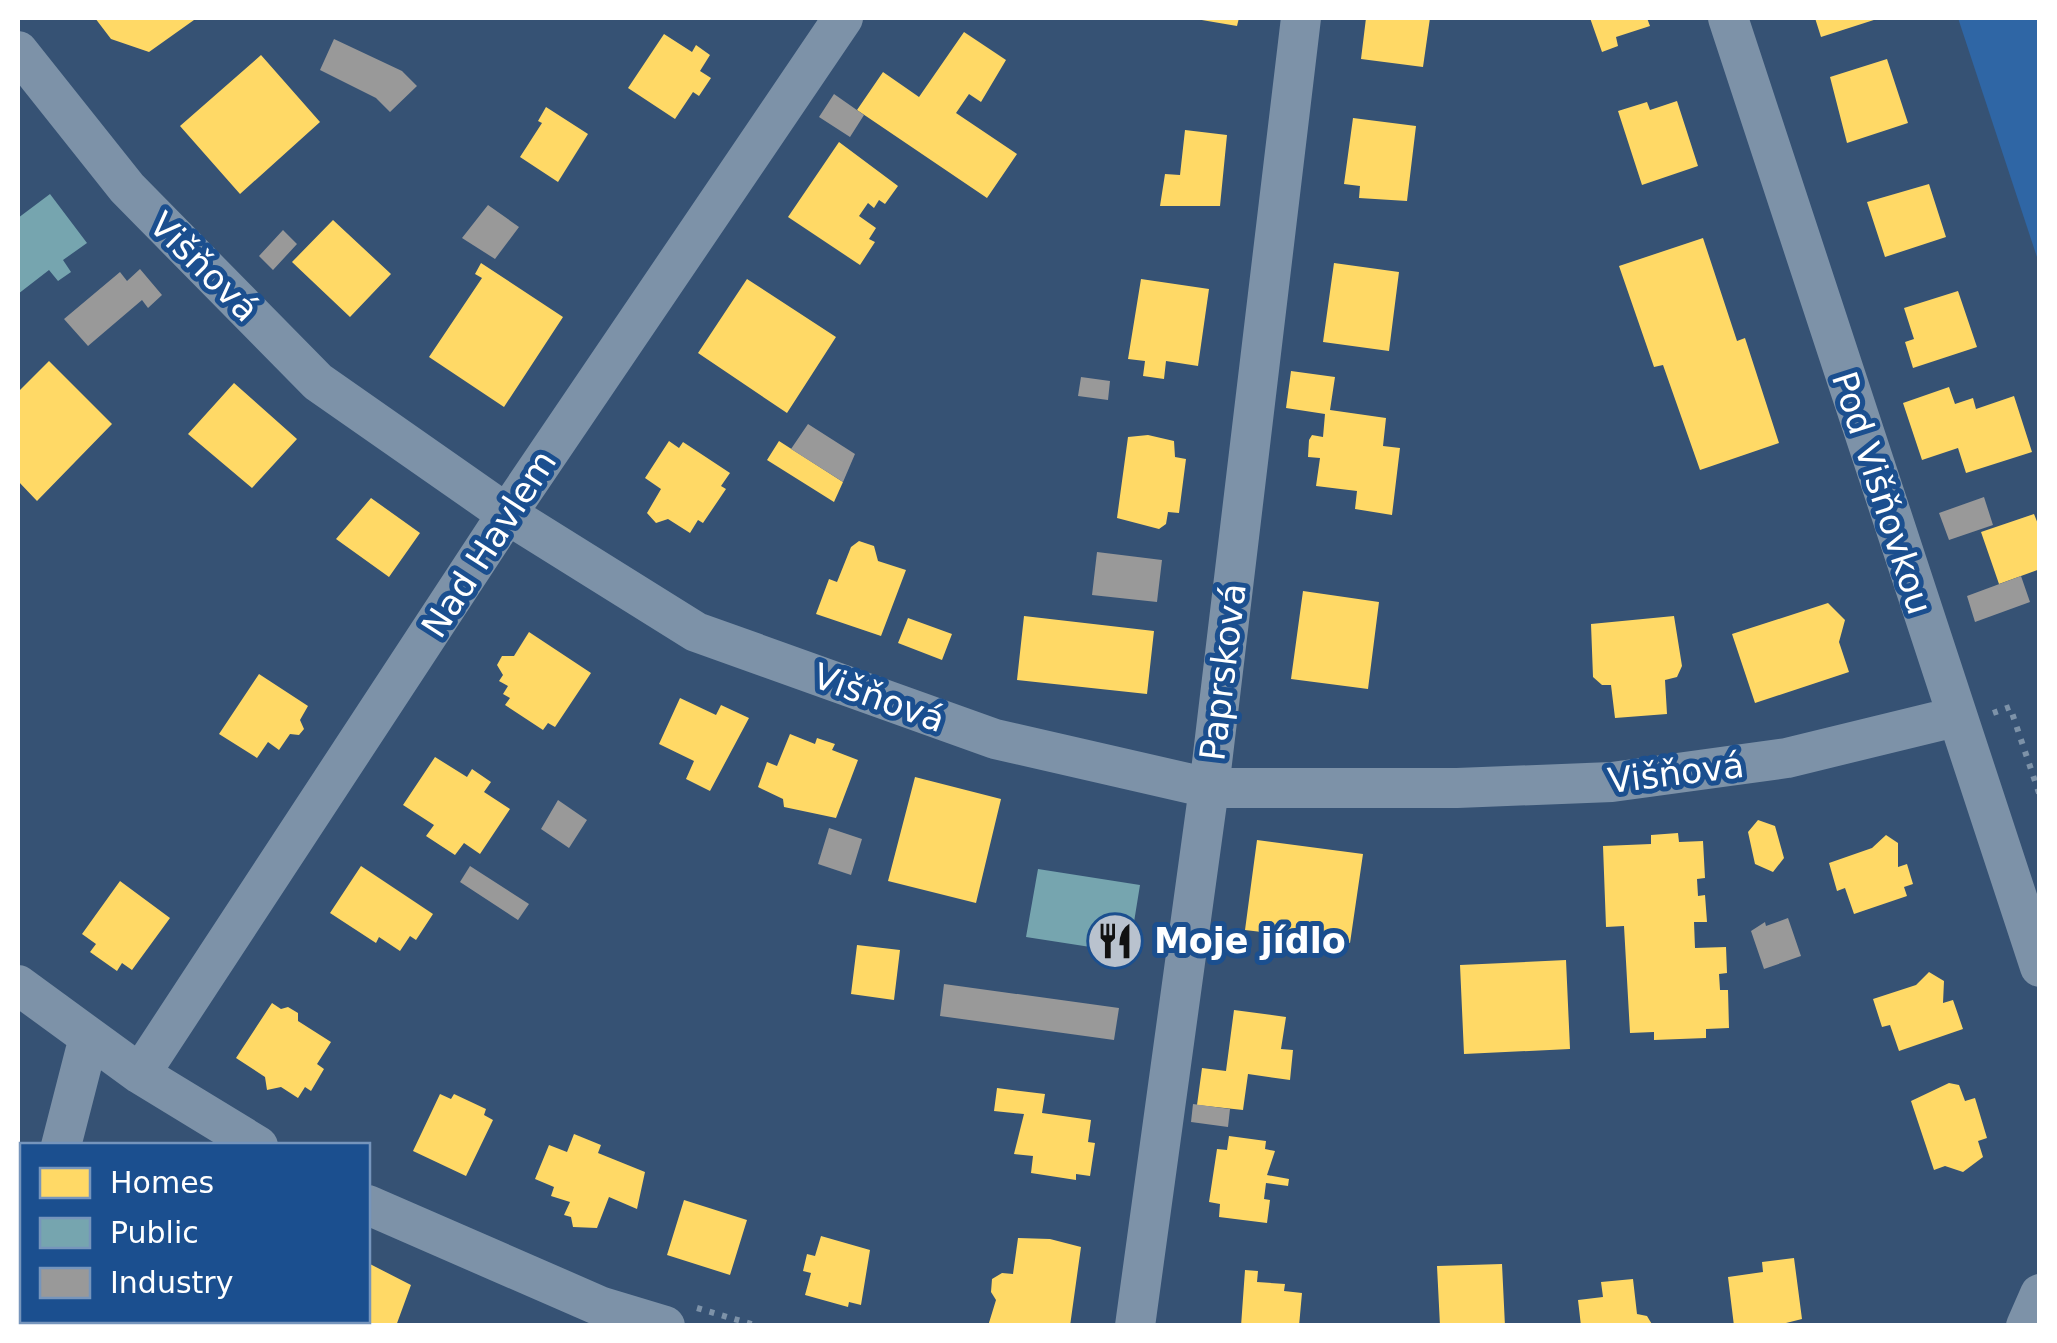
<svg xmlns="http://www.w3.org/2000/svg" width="2057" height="1343" font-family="'DejaVu Sans',sans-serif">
	<rect width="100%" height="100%" fill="#365274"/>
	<path fill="#2f66a5" d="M1958,18H2039V263L2031,239Z"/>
	<path fill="#ffd966" d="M95,18H193L194,20L149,52L111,39Z
		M1190,18H1239L1237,26Z
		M1366,18H1430L1423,67L1361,59Z
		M1590,18H1647L1650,26L1616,37L1618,46L1602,52Z
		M1815,18H1880L1821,37Z
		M964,32L1006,60L981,102L969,94L956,113L1017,154L987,198L857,110L883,72L919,97Z
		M664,34L692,52L696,45L710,55L700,71L711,78L699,96L693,92L675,119L628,88Z
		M261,55L320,122L240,194L180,126Z
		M1887,59L1908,123L1847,143L1830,77Z
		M1677,101L1698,166L1642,185L1618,111L1647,102L1650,110Z
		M546,107L588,134L558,182L520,157L542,123L538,121Z
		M1353,118L1416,126L1407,201L1359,198L1360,186L1344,184Z
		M1185,130L1227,135L1220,206H1160L1165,174L1180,175Z
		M839,142L898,186L885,204L879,200L874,208L868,203L859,216L876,228L869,239L875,242L860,265L788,217Z
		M1929,184L1946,237L1885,257L1867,202Z
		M333,220L391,274L350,317L292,262Z
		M1703,238L1737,341L1745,338L1779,443L1700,470L1663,365L1654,367L1619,266Z
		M481,263L563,317L504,407L429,357L482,278L475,274Z
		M1334,263L1399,272L1389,351L1323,342Z
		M747,279L836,337L787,413L698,353Z
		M1141,279L1209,289L1198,366L1166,361L1164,379L1143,376L1145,361L1128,359Z
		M1958,291L1977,347L1913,368L1905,342L1914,339L1904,308Z
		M49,361L112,424L37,501L18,481V392Z
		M1291,371L1335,377L1330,410L1386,418L1383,446L1400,448L1392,515L1355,509L1357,491L1316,486L1320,458L1308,457L1309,440L1312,435L1323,437L1325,414L1286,408Z
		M234,383L297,439L252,488L188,434Z
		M1949,387L1955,404L1973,398L1976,409L2014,396L2032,452L1966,473L1958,448L1922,460L1903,403Z
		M1148,435L1174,441L1175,457L1186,459L1179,513L1168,512L1166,524L1159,529L1117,518L1128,437Z
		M669,441L679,448L683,442L730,473L721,486L726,489L703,523L698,520L690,533L668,519L656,523L647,513L661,489L645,478Z
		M779,441L843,482L834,502L767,460Z
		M371,498L420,533L389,577L336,539Z
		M2034,514L2040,529V569L1999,584L1981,532Z
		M859,541L874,546L878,561L906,570L881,636L816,614L829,579L837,582L851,547Z
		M1303,591L1379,602L1368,689L1291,679Z
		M1828,603L1845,620L1839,642L1849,672L1755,703L1732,634Z
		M1024,616L1154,631L1147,694L1017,680Z
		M1674,616L1682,666L1677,677L1665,680L1667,714L1615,718L1611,685H1602L1593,677L1591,624Z
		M908,618L952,634L942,660L898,643Z
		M529,632L591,673L555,727L548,723L543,730L505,705L510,698L503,694L508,686L499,681L503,675L497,665L502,656H514Z
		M259,674L308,706L300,720L304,729L299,735L290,734L279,750L268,742L257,758L219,734Z
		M680,698L716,715L721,705L749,718L710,791L686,779L694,761L659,744Z
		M790,734L815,744L817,738L835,744L832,750L858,760L836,818L784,807L783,799L758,787L767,762L777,766Z
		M435,757L467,777L472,769L491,782L484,792L510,809L480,854L464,843L455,855L426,836L434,825L403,805Z
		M915,777L1001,799L976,903L888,881Z
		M1758,820L1775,826L1784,858L1773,872L1755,864L1748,832Z
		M1678,833L1679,842L1703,841L1705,878L1697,879L1698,896L1705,895L1707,922H1694L1695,948L1726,947L1727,973L1719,974L1720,990H1728L1729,1028L1706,1029V1038L1654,1040V1032L1630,1033L1624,926L1606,927L1603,846L1651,844V835Z
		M1886,835L1898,843V867L1907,864L1913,884L1904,887L1907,896L1854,914L1845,888L1837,891L1829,863L1872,848Z
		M1257,840L1363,854L1350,943L1245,930Z
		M361,866L433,914L416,940L410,936L400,951L379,937L376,943L330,913Z
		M120,881L170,918L132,970L122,963L117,971L90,952L96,944L82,934Z
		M857,945L900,950L894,1000L851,994Z
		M1566,960L1570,1049L1464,1054L1460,965Z
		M1929,972L1944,981L1943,1003L1953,1000L1963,1029L1899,1051L1890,1025L1882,1027L1873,999L1916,985Z
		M272,1003L281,1009L288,1007L298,1013V1021L331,1042L317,1064L324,1069L311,1091L305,1087L298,1098L281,1087L267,1090L265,1077L236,1058Z
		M1234,1010L1286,1017L1281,1049L1293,1050L1290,1080L1248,1074L1243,1110L1197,1105L1202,1068L1226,1071Z
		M1949,1083L1959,1085L1965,1101L1975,1098L1987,1138L1978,1141L1983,1157L1963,1172L1945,1166L1934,1170L1911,1101Z
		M997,1088L1045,1094L1042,1113L1091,1120L1088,1142L1095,1143L1090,1176L1076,1174V1180L1031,1173L1033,1156L1014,1154L1024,1114L994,1111Z
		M440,1094L451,1099L454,1094L486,1109L484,1115L493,1120L466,1176L413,1151Z
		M574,1134L601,1145L598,1153L645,1172L637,1209L609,1197L597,1228L573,1227L571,1217L564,1215L570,1202L551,1196L554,1187L535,1179L549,1145L567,1152Z
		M1229,1136L1266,1141L1265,1149L1275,1151L1267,1175L1289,1179L1288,1186L1266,1183L1264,1199L1270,1200L1267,1223L1219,1217L1220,1204L1209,1202L1217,1149L1227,1150Z
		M684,1200L747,1220L730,1275L667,1255Z
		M821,1236L870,1250L861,1305L849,1302L848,1307L805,1295L811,1273L803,1271L807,1254L815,1256Z
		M1018,1238L1050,1239L1081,1247L1070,1326H988L996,1300L991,1292L992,1279L1002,1273L1013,1274Z
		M1794,1258L1802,1319L1774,1326H1734L1728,1277L1763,1272L1762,1262Z
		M368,1263L411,1285L396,1326H307L309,1320H368Z
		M1502,1264L1505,1326H1440L1437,1266Z
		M1245,1270L1258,1271L1257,1282L1285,1284L1284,1291L1302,1293L1299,1326H1241Z
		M1633,1279L1637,1314L1647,1316L1653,1326H1581L1578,1300L1603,1297L1601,1282Z"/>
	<path fill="#76a5af" d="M50,194L87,243L63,260L71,272L58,281L49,270L18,294V218Z
		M1038,869L1140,885L1129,953L1026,937Z"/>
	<path fill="#999" d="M334,39L402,71L417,86L390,112L376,98L320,70Z
		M834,94L864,115L850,137L819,117Z
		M488,205L519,227L495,259L462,238Z
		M283,230L297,244L273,270L259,256Z
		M140,269L162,295L148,308L142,300L88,346L64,319L120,272L127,281Z
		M1081,377L1110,381L1108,400L1078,396Z
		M808,424L855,454L843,482L791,449Z
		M1984,497L1993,525L1949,540L1939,513Z
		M1097,552L1162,560L1157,602L1092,595Z
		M2021,576L2030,602L1975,622L1967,596Z
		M558,800L587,820L569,848L541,829Z
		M829,828L862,839L851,875L818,864Z
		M470,866L529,904L518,920L460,882Z
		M1788,918L1801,956L1764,969L1751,931L1765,922L1766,926Z
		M944,984L1119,1008L1114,1040L940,1016Z
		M1193,1104L1230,1109L1228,1127L1191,1122Z"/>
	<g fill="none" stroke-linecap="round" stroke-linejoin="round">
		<path stroke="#7d92a8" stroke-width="6" stroke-dasharray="5 8" stroke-linecap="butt" d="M1993,713L2010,707L2040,796
			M697,1308L758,1326"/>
		<path stroke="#7d92a8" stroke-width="40" d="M1728,18L2040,967
			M18,51L127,188L318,382L507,514L696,632L995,739L1209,788H1457L1612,782L1787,758L1955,717
			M18,985L140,1074L258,1146
			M140,1074L507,514L843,18
			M61,1146L89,1037
			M368,1205L602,1307L665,1326
			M18,1273L22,1285
			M56,1320L61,1326
			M162,1320L167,1326
			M1135,1326L1209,788L1301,18
			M2026,1326L2040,1294"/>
		<g stroke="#7e92a7" stroke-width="11">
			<path id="rail" d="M135,1320L141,1326"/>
		</g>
		<use href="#rail" stroke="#1b4f8f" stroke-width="8" stroke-dasharray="22" stroke-linecap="butt"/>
	</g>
	<defs>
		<g id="restaurant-disc" transform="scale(2.875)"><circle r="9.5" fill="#b9c2ce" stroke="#1b4f8f"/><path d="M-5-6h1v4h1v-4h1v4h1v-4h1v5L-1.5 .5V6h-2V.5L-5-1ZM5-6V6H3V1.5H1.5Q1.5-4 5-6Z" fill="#111"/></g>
	</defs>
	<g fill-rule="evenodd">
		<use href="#restaurant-disc" x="1115" y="941"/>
	</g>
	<g text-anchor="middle" stroke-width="10" stroke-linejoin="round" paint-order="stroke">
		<g font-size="35" fill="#fff" stroke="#1b4f8f">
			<text transform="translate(204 267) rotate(45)" y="12">Višňová</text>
			<text transform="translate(1882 493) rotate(72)" y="12">Pod Višňovkou</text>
			<text transform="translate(489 544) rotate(-57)" y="12">Nad Havlem</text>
			<text transform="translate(1223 672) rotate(-83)" y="12">Paprsková</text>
			<text transform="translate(879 698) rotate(20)" y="12">Višňová</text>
			<text transform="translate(1676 773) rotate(-7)" y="12">Višňová</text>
		</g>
		<g font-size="35" font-weight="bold" fill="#fff" stroke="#1b4f8f" text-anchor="start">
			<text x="1154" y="953">Moje jídlo</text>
		</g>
	</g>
	<rect width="2057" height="1343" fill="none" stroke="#ffffff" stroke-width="40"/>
	<rect x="20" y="1143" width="350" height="180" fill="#1b4f8f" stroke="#7695bc" stroke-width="2.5"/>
	<rect x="40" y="1168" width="50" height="30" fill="#ffd966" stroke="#7695bc" stroke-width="2.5"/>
	<text x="110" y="1193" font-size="30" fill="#ffffff">Homes</text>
	<rect x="40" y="1218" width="50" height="30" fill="#76a5af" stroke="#7695bc" stroke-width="2.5"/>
	<text x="110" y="1243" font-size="30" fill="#ffffff">Public</text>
	<rect x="40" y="1268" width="50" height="30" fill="#999999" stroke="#7695bc" stroke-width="2.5"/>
	<text x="110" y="1293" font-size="30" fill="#ffffff">Industry</text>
</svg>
